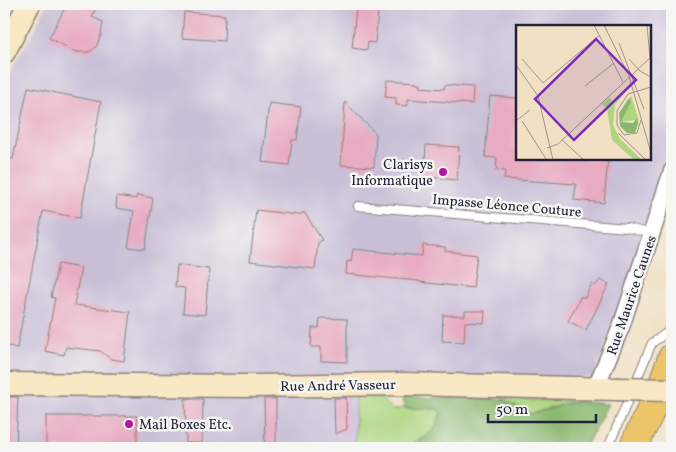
<svg xmlns="http://www.w3.org/2000/svg" width="676" height="452" font-family="Vollkorn,serif">
	<rect width="100%" height="100%" fill="#f6f6f2"/>
	<filter id="ink" filterUnits="userSpaceOnUse"><feTurbulence type="fractalNoise" baseFrequency=".02" numOctaves="2"/><feDisplacementMap in="SourceGraphic" scale="10" xChannelSelector="R" yChannelSelector="G"/><feConvolveMatrix kernelMatrix="1 2 1 2 8 2 1 2 1" color-interpolation-filters="sRGB"/></filter>
	<filter id="wash" filterUnits="userSpaceOnUse"><feTurbulence type="fractalNoise" baseFrequency=".0096" numOctaves="4" result="noise"/><feDisplacementMap in="SourceGraphic" scale="20" xChannelSelector="R" yChannelSelector="G"/><feGaussianBlur stdDeviation="1.12" result="paint"/><feColorMatrix in="noise" values="0 0 0 0 0 0 0 0 0 0 0 0 0 0 0 0 0 1.4 0 .05"/><feComposite in="paint" operator="in"/></filter>
	<g filter="url(#wash)">
		<rect width="100%" height="100%" fill="#f1e0c3"/>
		<path fill="#c9bfd7" fill-rule="evenodd" d="M46,4H672V139L635,264L594,377L356,376L355,448H4V81L37,25ZM517,26H650V159H517Z"/>
		<path fill="#aed681" stroke="#687c5e" d="M355,396L381,398L393,410L405,408L438,409L441,414L433,431L407,448H355Z
			M502,399L575,401L531,414Z"/>
		<path fill="#8ab76f" stroke="#566c55" d="M401,397L502,399L531,414L575,401L608,404L585,448H550L540,445L522,448L476,447L471,448H407L433,431L441,414L438,409L405,408Z"/>
		<g id="blocks">
			<path fill="#e8acc2" d="M67,4H97L92,17L103,22L101,35L96,47L89,52H76L49,38Z
				M356,9L378,11L375,43L368,42L367,50L352,48Z
				M184,12L225,15L224,41L182,38Z
				M387,80L417,82V83H421L420,87L444,89L445,85L473,87L472,104L408,99V106L396,105V98L385,97Z
				M28,87L101,102L80,218L43,211L17,348L4,345V157L13,159Z
				M490,96L517,98V159H608L604,203L574,200L576,184L504,179L505,171L496,170L497,158L485,157Z
				M345,102L376,134L374,167L341,165Z
				M269,103L301,107L297,140H292L289,165L262,162Z
				M426,145L459,147L457,180L424,177Z
				M137,195L153,198L145,249L128,247L134,211L116,208L117,196L136,199Z
				M256,210L299,215L304,212L322,240L318,243L315,269L250,261Z
				M423,245L445,247V251L477,255L473,288L419,282V281L346,274L347,261L351,262L353,249L422,256Z
				M58,264L81,268L74,305L130,312L124,361L111,359L100,351L66,347L64,355L45,351L55,298L51,297Z
				M177,265L209,269L205,315L183,313L185,288L175,287Z
				M600,280L609,284L586,330L568,321L581,296L585,298L592,283L595,286Z
				M465,311H485L484,323L465,322L464,342L442,341L443,315L465,316Z
				M320,318L347,319V362L321,361V347H311L312,328H319Z
				M4,397H18L16,448H4Z
				M334,398H346L347,429L335,434Z
				M185,399H203L202,443H186Z
				M264,399H276V448H265Z
				M46,416H137V448H46Z"/>
		</g>
	</g>
	<g filter="url(#ink)">
		<use href="#blocks" fill-opacity="0" stroke="#8a817f" stroke-width="1"/>
		<g fill="none" stroke-linecap="round" stroke-linejoin="round">
			<g stroke="#8a817f" stroke-width="10">
				<path id="lane" d="M358,206L627,228L653,234
					M608,448L652,343L672,329"/>
			</g>
			<g stroke="#8a817f" stroke-width="19">
				<path id="street" d="M595,389L621,327L672,171"/>
			</g>
			<g stroke="#8a817f" stroke-width="25">
				<path id="secondary" d="M4,52L29,4
					M4,384L250,386L405,384L617,389"/>
			</g>
			<g stroke="#8a817f" stroke-width="30">
				<path id="highway" d="M633,448L662,386L672,358"/>
			</g>
			<use href="#lane" stroke="#fff" stroke-width="8"/>
			<use href="#street" stroke="#fff" stroke-width="16"/>
			<use href="#secondary" stroke="#f8e8c3" stroke-width="22"/>
			<use href="#highway" stroke="#edc569" stroke-width="28"/>
			<g stroke="#8a817f" stroke-width="25" stroke-linecap="butt">
				<path id="secondary-bridge" d="M617,389L672,390"/>
			</g>
			<use href="#secondary-bridge" stroke="#f8e8c3" stroke-width="22"/>
		</g>
	</g>
	<g fill="#b5179e" stroke="#f6f6f2" stroke-width="2">
		<circle cx="443" cy="172" r="5"/>
		<circle cx="129" cy="424" r="5"/>
	</g>
	<g text-anchor="middle" stroke-width="5" stroke-linejoin="round" paint-order="stroke">
		<g font-size="14" fill="#22223b" stroke="#f6f6f2" text-anchor="end">
			<text x="433" y="169">Clarisys<tspan x="433" dy="16">Informatique</tspan></text>
			<text x="139" y="429" text-anchor="start">Mail Boxes Etc.</text>
		</g>
		<g font-size="14" fill="#22223b" stroke="#f6f6f2">
			<text transform="translate(507 205) rotate(5)" y="5">Impasse Léonce Couture</text>
			<text transform="translate(631 295) rotate(-71)" y="5">Rue Maurice Caunes</text>
			<text transform="translate(338 385) rotate(-1)" y="5">Rue André Vasseur</text>
		</g>
	</g>
	<g transform="translate(516 25)">
		<rect width="135" height="135" fill="#f1e0c3"/>
		<path d="M111,65L99,80L97,100L104,114L126,135H118L96,115L91,84L86,79L94,72L97,79ZM115,70L122,93L123,101L119,95L105,97Z" fill="#aed681"/>
		<path d="M113,73L115,77L105,97L117,98L121,93L122,99L119,108H111L104,101L103,88Z" fill="#8ab76f"/>
		<path fill="none" stroke="#9e948d" stroke-width="1" d="M78,0L107,57M88,0L113,51L135,128M131,0L134,33M103,18L128,84M6,34L27,58L84,10M113,34L124,46L135,52M0,40L22,71L37,135M69,61L98,38M125,95L121,108L108,110L101,100V86L112,69L135,62M0,96L14,85M6,96L30,134M102,108L130,135M46,115L68,135M31,123L42,119L135,32"/>
		<path fill="#7b2cbf" fill-opacity="0.15" stroke="#7b2cbf" stroke-width="2.5" d="M80,14L120,55L58,115L19,74Z"/>
		<rect width="135" height="135" fill="none" stroke="#22223b" stroke-width="2.5"/>
	</g>
	<rect width="676" height="452" fill="none" stroke="#f6f6f2" stroke-width="20"/>
	<path d="M488 414v8h108v-8" fill="none" stroke="#22223b" stroke-width="2.5"/>
	<text x="496" y="414" font-size="15" fill="#22223b" stroke="#f6f6f2" stroke-width="4" paint-order="stroke">50 m</text>
</svg>
